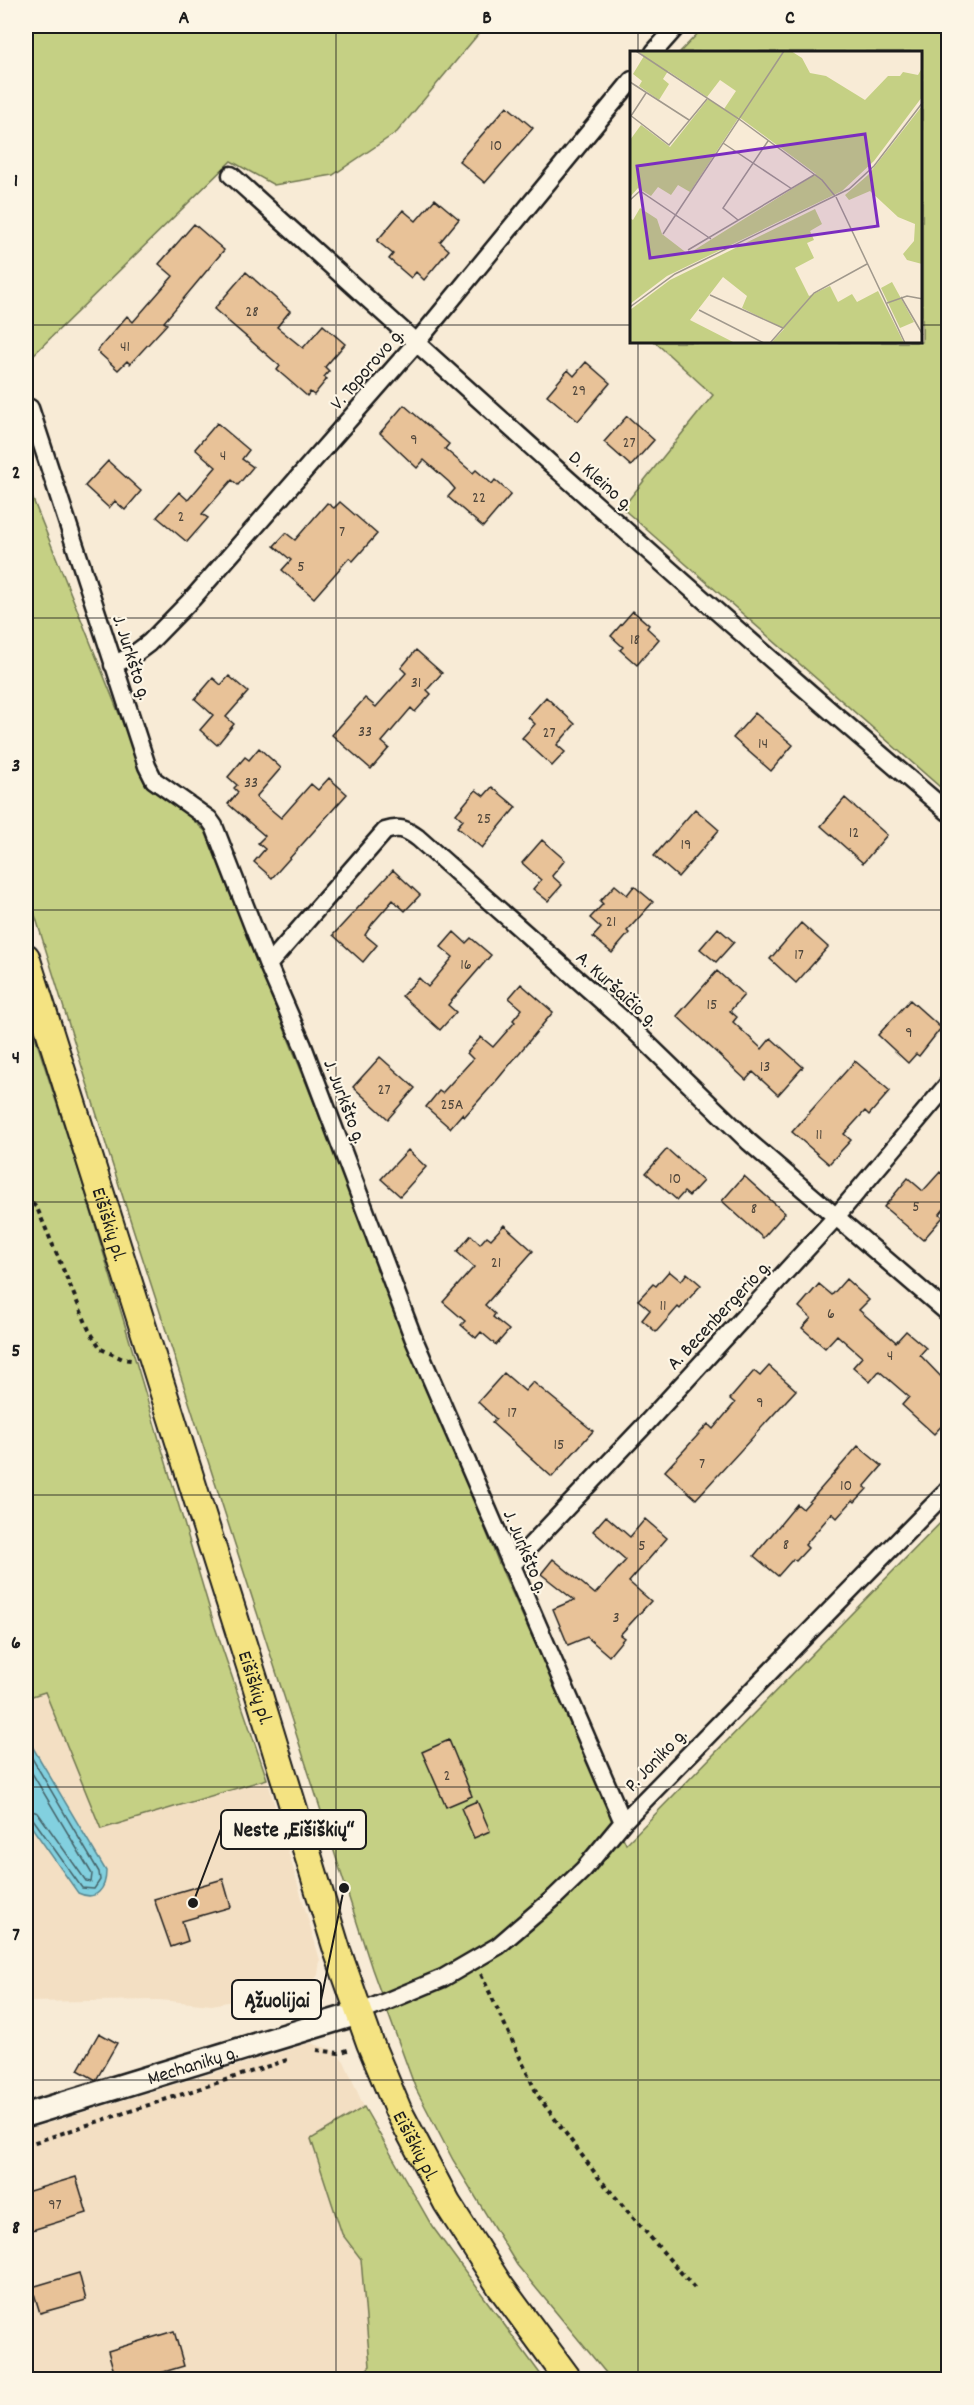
<svg xmlns="http://www.w3.org/2000/svg" width="974" height="2405" font-family="Dekko,sans-serif">
	<rect width="100%" height="100%" fill="#f8ebd6"/>
	<filter id="ink" filterUnits="userSpaceOnUse"><feTurbulence type="fractalNoise" baseFrequency=".0167" numOctaves="2"/><feDisplacementMap in="SourceGraphic" scale="12" xChannelSelector="R" yChannelSelector="G"/><feConvolveMatrix kernelMatrix="1 2 1 2 8 2 1 2 1" color-interpolation-filters="sRGB"/></filter>
	<g filter="url(#ink)">
		<path fill="#f3dfc3" d="M45,1691L101,1829L267,1779L320,1960L318,1975L312,1983L303,1987L212,2005L159,2000L26,2002V1698Z
			M311,2043L332,2050L344,2061L364,2107L311,2139L342,2234L361,2259L370,2366L358,2379L26,2380V2130Z"/>
		<path fill="#c5d084" stroke="#707650" stroke-width="1.5" d="M26,26H485L397,132L333,175L274,185L231,161L26,362Z
			M705,26H948V794L622,508L713,395L655,342H922V52H680Z
			M26,482L144,776L205,831L500,1566L626,1844L948,1515V2379H611L517,2265L453,2160L415,2087L372,1969L109,1154L26,886Z
			M26,1009L82,1181L215,1627L267,1779L101,1829L45,1692L26,1698Z
			M364,2107L432,2226L544,2379H358L370,2366L361,2259L342,2234L311,2139Z"/>
		<path fill="#82d0df" stroke="#598891" stroke-width="1.5" d="M26,1736L106,1871C106,1888 97,1902 78,1893L26,1819Z"/>
		<g fill="none" stroke-linecap="round" stroke-linejoin="round">
			<path stroke="#45646a" stroke-width="1.5" d="M26,1748L99,1872L100,1880L94,1889L82,1888L33,1819L26,1816
				M26,1763L92,1874L91,1882L86,1881L38,1813L26,1809"/>
		</g>
		<path fill="#e8c298" stroke="#1c1c1c" stroke-width="1.5" d="M507,106L533,128L485,183L459,161Z
			M435,199L459,219L440,242L449,250L424,280L416,272L411,278L389,259L393,254L377,241L403,210L416,221Z
			M194,224L224,250L164,322L167,324L130,364L127,361L118,370L97,351L127,316L133,322L173,276L159,264Z
			M246,272L290,311L277,327L303,348L323,325L345,344L325,367L329,371L324,377L327,379L314,395L310,392L307,396L277,370L280,366L214,309Z
			M586,362L610,383L578,421L547,395L568,370L574,376Z
			M404,405L449,444L445,449L473,473L476,470L492,484L495,480L511,494L483,527L448,497L455,489L449,482L424,460L417,468L380,433Z
			M627,416L654,440L631,466L604,442Z
			M217,423L249,450L242,459L253,467L238,485L232,480L202,514L208,518L187,542L157,517L179,492L188,500L216,467L195,449Z
			M108,461L141,491L125,510L115,501L109,508L85,486Z
			M340,502L377,534L353,561L349,558L314,598L282,570L291,560L274,546L286,533L295,540L327,503L334,508Z
			M633,611L649,625L647,628L659,639L637,665L620,650L623,647L611,636Z
			M416,650L442,673L427,690L431,694L415,712L411,708L382,742L389,748L371,769L332,735L365,698L376,707L406,673L401,668Z
			M229,676L248,692L226,717L234,724L217,745L200,730L213,715L195,699L213,678L221,685Z
			M546,697L575,724L557,745L565,752L552,766L522,738L535,724L528,717Z
			M755,713L793,745L771,771L733,738Z
			M259,748L281,768L256,797L281,818L311,784L318,790L329,778L347,794L272,878L254,862L265,849L258,843L265,836L228,804L238,792L234,788L237,785L228,777L245,757L249,760Z
			M492,787L516,807L482,848L457,827L463,820L456,814L476,790L484,796Z
			M845,798L887,835L863,863L821,826Z
			M695,809L719,830L678,877L654,856Z
			M542,840L565,860L552,876L562,885L548,901L533,889L541,880L522,863Z
			M393,870L420,895L405,911L393,900L372,924L365,935L377,945L363,962L333,935Z
			M615,885L627,895L634,886L653,902L627,931L629,933L612,953L593,937L601,928L590,918L603,904L600,901Z
			M801,923L828,947L796,983L770,959Z
			M718,928L734,942L716,962L700,949Z
			M454,932L466,943L471,938L491,955L448,1005L456,1012L440,1030L402,996L419,978L428,987L453,957L441,947Z
			M717,971L744,995L730,1011L737,1017L733,1022L762,1049L771,1038L803,1067L778,1095L753,1072L746,1080L677,1016Z
			M521,984L553,1012L497,1080L464,1117L462,1114L450,1128L426,1107L439,1091L442,1093L473,1059L467,1053L481,1037L493,1047L515,1022L513,1020L522,1009L509,998Z
			M910,1000L941,1028L919,1056L916,1054L908,1063L878,1035Z
			M380,1057L415,1088L388,1119L353,1087Z
			M855,1061L890,1091L869,1115L865,1111L844,1134L851,1140L829,1164L792,1132Z
			M667,1149L703,1181L689,1196L684,1192L677,1200L646,1173Z
			M408,1150L426,1167L400,1196L381,1179Z
			M940,1172L948,1179V1204L940,1214L943,1217L923,1240L884,1207L908,1178L923,1191Z
			M744,1176L785,1213L763,1238L722,1201Z
			M504,1225L533,1251L485,1305L495,1314L493,1317L509,1330L496,1345L481,1332L476,1338L461,1325L465,1321L443,1302L474,1267L457,1252L471,1235L480,1244L487,1236L491,1239Z
			M669,1271L681,1281L687,1273L701,1285L680,1309L678,1307L656,1332L642,1320L650,1310L638,1300L653,1284L656,1286Z
			M846,1279L869,1300L859,1310L896,1342L906,1331L926,1348L920,1355L948,1384V1419L934,1434L902,1405L909,1397L879,1371L870,1382L853,1367L862,1357L837,1335L825,1348L802,1328L811,1318L799,1307L819,1284L832,1295Z
			M769,1366L796,1390L696,1499L665,1471L708,1424L713,1429L735,1403L730,1399L754,1371L760,1376Z
			M504,1373L525,1391L533,1382L593,1431L552,1477L492,1423L496,1419L478,1402Z
			M858,1446L882,1466L864,1487L867,1489L855,1502L853,1500L837,1518L832,1513L805,1545L808,1548L796,1561L793,1559L778,1576L754,1556L797,1504L803,1509Z
			M606,1516L630,1537L645,1519L667,1538L629,1582L651,1601L620,1635L624,1638L609,1656L587,1637L568,1645L553,1609L574,1600L541,1574L553,1559L595,1594L626,1560L593,1531Z
			M449,1740L472,1796L446,1807L422,1752Z
			M477,1801L490,1831L474,1838L461,1808Z
			M223,1879L231,1907L182,1921L188,1941L171,1947L154,1899Z
			M99,2033L117,2043L96,2080L78,2070Z
			M76,2177L87,2213L26,2232V2192Z
			M79,2273L86,2300L40,2313L32,2287Z
			M174,2331L184,2366L140,2379H116L108,2351Z"/>
		<g fill="none" stroke-linecap="round" stroke-linejoin="round">
			<g stroke="#1c1c1c" stroke-width="21">
				<path id="minor" d="M654,52L677,26
					M231,175C468,390 705,605 948,812
					M30,408L147,766L154,780L209,819L214,826L268,965L303,1046L413,1337L623,1822
					M113,665L133,655L149,643L192,599L416,343L632,80
					M268,965L385,831C399,826 406,829 418,838L621,1018L749,1142L948,1313
					M511,1566L643,1427L835,1218L948,1084
					M359,2013L443,1978L498,1946L555,1897L584,1869L623,1822L948,1490"/>
			</g>
			<g stroke="#1c1c1c" stroke-width="27">
				<g id="secondary">
					<path id="s1" d="M26,2115L359,2013"/>
				</g>
			</g>
			<g stroke="#1c1c1c" stroke-width="30">
				<g id="primary">
					<path id="s2" d="M26,957L255,1682L337,1950L370,2043L398,2110L447,2203L500,2286L569,2380"/>
				</g>
			</g>
			<path stroke="#1c1c1c" stroke-width="4" stroke-dasharray="4.5 4.5" stroke-linecap="butt" d="M26,1197L37,1208L89,1330L101,1349L123,1359L131,1360
				M481,1974L538,2096L598,2177L697,2291
				M317,2050L339,2053L350,2049
				M26,2145L290,2059"/>
			<use href="#minor" stroke="#fcf5e5" stroke-width="16"/>
			<use href="#secondary" stroke="#fcf5e5" stroke-width="22"/>
			<use href="#primary" stroke="#f4e382" stroke-width="26"/>
		</g>
	</g>
	<path fill="none" stroke="#1c1c1c" stroke-width="1.5" stroke-opacity="0.55" d="M336,26V2380M638,26V52M26,325H632M922,325H948M638,342V2380M26,618H948M26,910H948M26,1202H948M26,1495H948M26,1787H948M26,2080H948"/>
	<g text-anchor="middle" stroke-width="4.5" stroke-linejoin="round" paint-order="stroke">
		<g font-size="16" fill="#4f463b">
			<text x="496" y="150">10</text>
			<text x="252" y="316">28</text>
			<text x="125" y="351">41</text>
			<text x="579" y="395">29</text>
			<text x="414" y="444">9</text>
			<text x="629" y="447">27</text>
			<text x="223" y="460">4</text>
			<text x="479" y="502">22</text>
			<text x="181" y="521">2</text>
			<text x="342" y="536">7</text>
			<text x="301" y="571">5</text>
			<text x="635" y="644">18</text>
			<text x="416" y="687">31</text>
			<text x="365" y="736">33</text>
			<text x="549" y="737">27</text>
			<text x="763" y="748">14</text>
			<text x="251" y="787">33</text>
			<text x="484" y="823">25</text>
			<text x="854" y="837">12</text>
			<text x="686" y="849">19</text>
			<text x="611" y="926">21</text>
			<text x="799" y="959">17</text>
			<text x="466" y="969">16</text>
			<text x="712" y="1009">15</text>
			<text x="909" y="1037">9</text>
			<text x="765" y="1071">13</text>
			<text x="384" y="1094">27</text>
			<text x="452" y="1109">25A</text>
			<text x="819" y="1139">11</text>
			<text x="675" y="1183">10</text>
			<text x="916" y="1211">5</text>
			<text x="754" y="1213">8</text>
			<text x="496" y="1267">21</text>
			<text x="663" y="1310">11</text>
			<text x="831" y="1318">6</text>
			<text x="890" y="1360">4</text>
			<text x="760" y="1407">9</text>
			<text x="512" y="1417">17</text>
			<text x="559" y="1449">15</text>
			<text x="702" y="1468">7</text>
			<text x="846" y="1490">10</text>
			<text x="786" y="1549">8</text>
			<text x="642" y="1550">5</text>
			<text x="616" y="1622">3</text>
			<text x="447" y="1780">2</text>
			<text x="55" y="2209">97</text>
		</g>
		<g font-size="20" fill="#1c1c1c" stroke="#fcf5e5">
			<text transform="translate(366 368) rotate(-49)" y="7">V. Toporovo g.</text>
			<text transform="translate(602 480) rotate(42)" y="7">D. Kleino g.</text>
			<text transform="translate(133 657) rotate(72)" y="7">J. Jurkšto g.</text>
			<text transform="translate(618 988) rotate(42)" y="7">A. Kuršaičio g.</text>
			<text transform="translate(346 1101) rotate(69)" y="7">J. Jurkšto g.</text>
			<text dy="7" stroke="none"><textPath href="#s2" startOffset="280">Eišiškių pl.</textPath></text>
			<text transform="translate(718 1314) rotate(-47)" y="7">A. Becenbergerio g.</text>
			<text transform="translate(527 1551) rotate(67)" y="7">J. Jurkšto g.</text>
			<text dy="7" stroke="none"><textPath href="#s2" startOffset="766">Eišiškių pl.</textPath></text>
			<text transform="translate(655 1759) rotate(-46)" y="7">P. Joniko g.</text>
			<text dy="7" stroke="none"><textPath href="#s1" startOffset="174">Mechanikų g.</textPath></text>
			<text dy="7" stroke="none"><textPath href="#s2" startOffset="1252">Eišiškių pl.</textPath></text>
		</g>
	</g>
	<g transform="translate(630 51)">
		<rect width="292" height="292" fill="#f8ebd6"/>
		<path d="M8,0H161L172,7L180,22L196,25L235,49L258,25H270L273,21L288,24L292,17V46L244,110L212,140L37,225L0,253V167L3,169L10,157L27,168L32,183L58,203L186,123L109,66L60,141L48,134L41,144L28,136L21,145L8,137L0,146V89L11,74L40,96L78,48L94,58L106,40L90,29L77,46L38,20L33,28L39,33L29,49L9,35L12,30L3,23L14,5ZM292,55V213L277,209L273,203L284,190L285,173L268,166L240,140L219,149L215,144L238,124ZM185,158L192,173L180,180L184,189L177,192L184,207L165,217L179,245L200,235L208,251L222,243L227,251L248,240L274,292H141L154,278L112,257L117,245L93,226L60,269L105,292H0V259L40,229ZM262,231L284,271L270,277L251,237Z" fill="#c5d084"/>
		<path fill="none" stroke="#a0988c" stroke-width="1.5" d="M6,0L109,68L192,129L205,145M0,31L59,69M0,64L39,94L77,48M1,65L16,42M93,92L162,138M206,146L275,292M0,149L10,140L81,188M108,169L93,157L138,90M33,183L154,0M58,199L184,124M80,244L153,277M271,246L293,284M257,252L277,245L293,248M0,256L45,223L219,138L244,115L293,51M69,259L134,292M140,292L184,242L237,213"/>
		<path fill="#7b2cbf" fill-opacity="0.15" stroke="#7b2cbf" stroke-width="3" d="M235,83L248,175L20,207L7,115Z"/>
		<rect width="292" height="292" fill="none" stroke="#1c1c1c" stroke-width="3"/>
	</g>
	<path fill="none" stroke="#1c1c1c" stroke-width="2" d="M193 1903L221 1829M344 1888L321 2000"/>
	<g fill="#1c1c1c" stroke="#fcf5e5" stroke-width="2">
		<circle cx="193" cy="1903" r="6"/>
		<circle cx="344" cy="1888" r="6"/>
	</g>
	<g fill="#fcf5e5" stroke="#1c1c1c" stroke-width="2">
		<rect x="221" y="1810" width="145" height="39" rx="6"/>
		<rect x="232" y="1980" width="89" height="39" rx="6"/>
	</g>
	<g font-size="21" text-anchor="middle" font-weight="bold" fill="#1c1c1c">
		<text x="294" y="1836">Neste „Eišiškių“</text>
		<text x="277" y="2007">Ąžuolijai</text>
	</g>
	<rect width="974" height="2405" fill="none" stroke="#fcf5e5" stroke-width="66"/>
	<rect x="33" y="33" width="908" height="2339" fill="none" stroke="#1c1c1c" stroke-width="2"/>
	<g font-size="20" text-anchor="middle" font-weight="bold" fill="#1c1c1c">
		<text x="184" y="23">A</text>
		<text x="487" y="23">B</text>
		<text x="790" y="23">C</text>
		<text x="16" y="186">1</text>
		<text x="16" y="478">2</text>
		<text x="16" y="771">3</text>
		<text x="16" y="1063">4</text>
		<text x="16" y="1356">5</text>
		<text x="16" y="1648">6</text>
		<text x="16" y="1940">7</text>
		<text x="16" y="2233">8</text>
	</g>
</svg>
